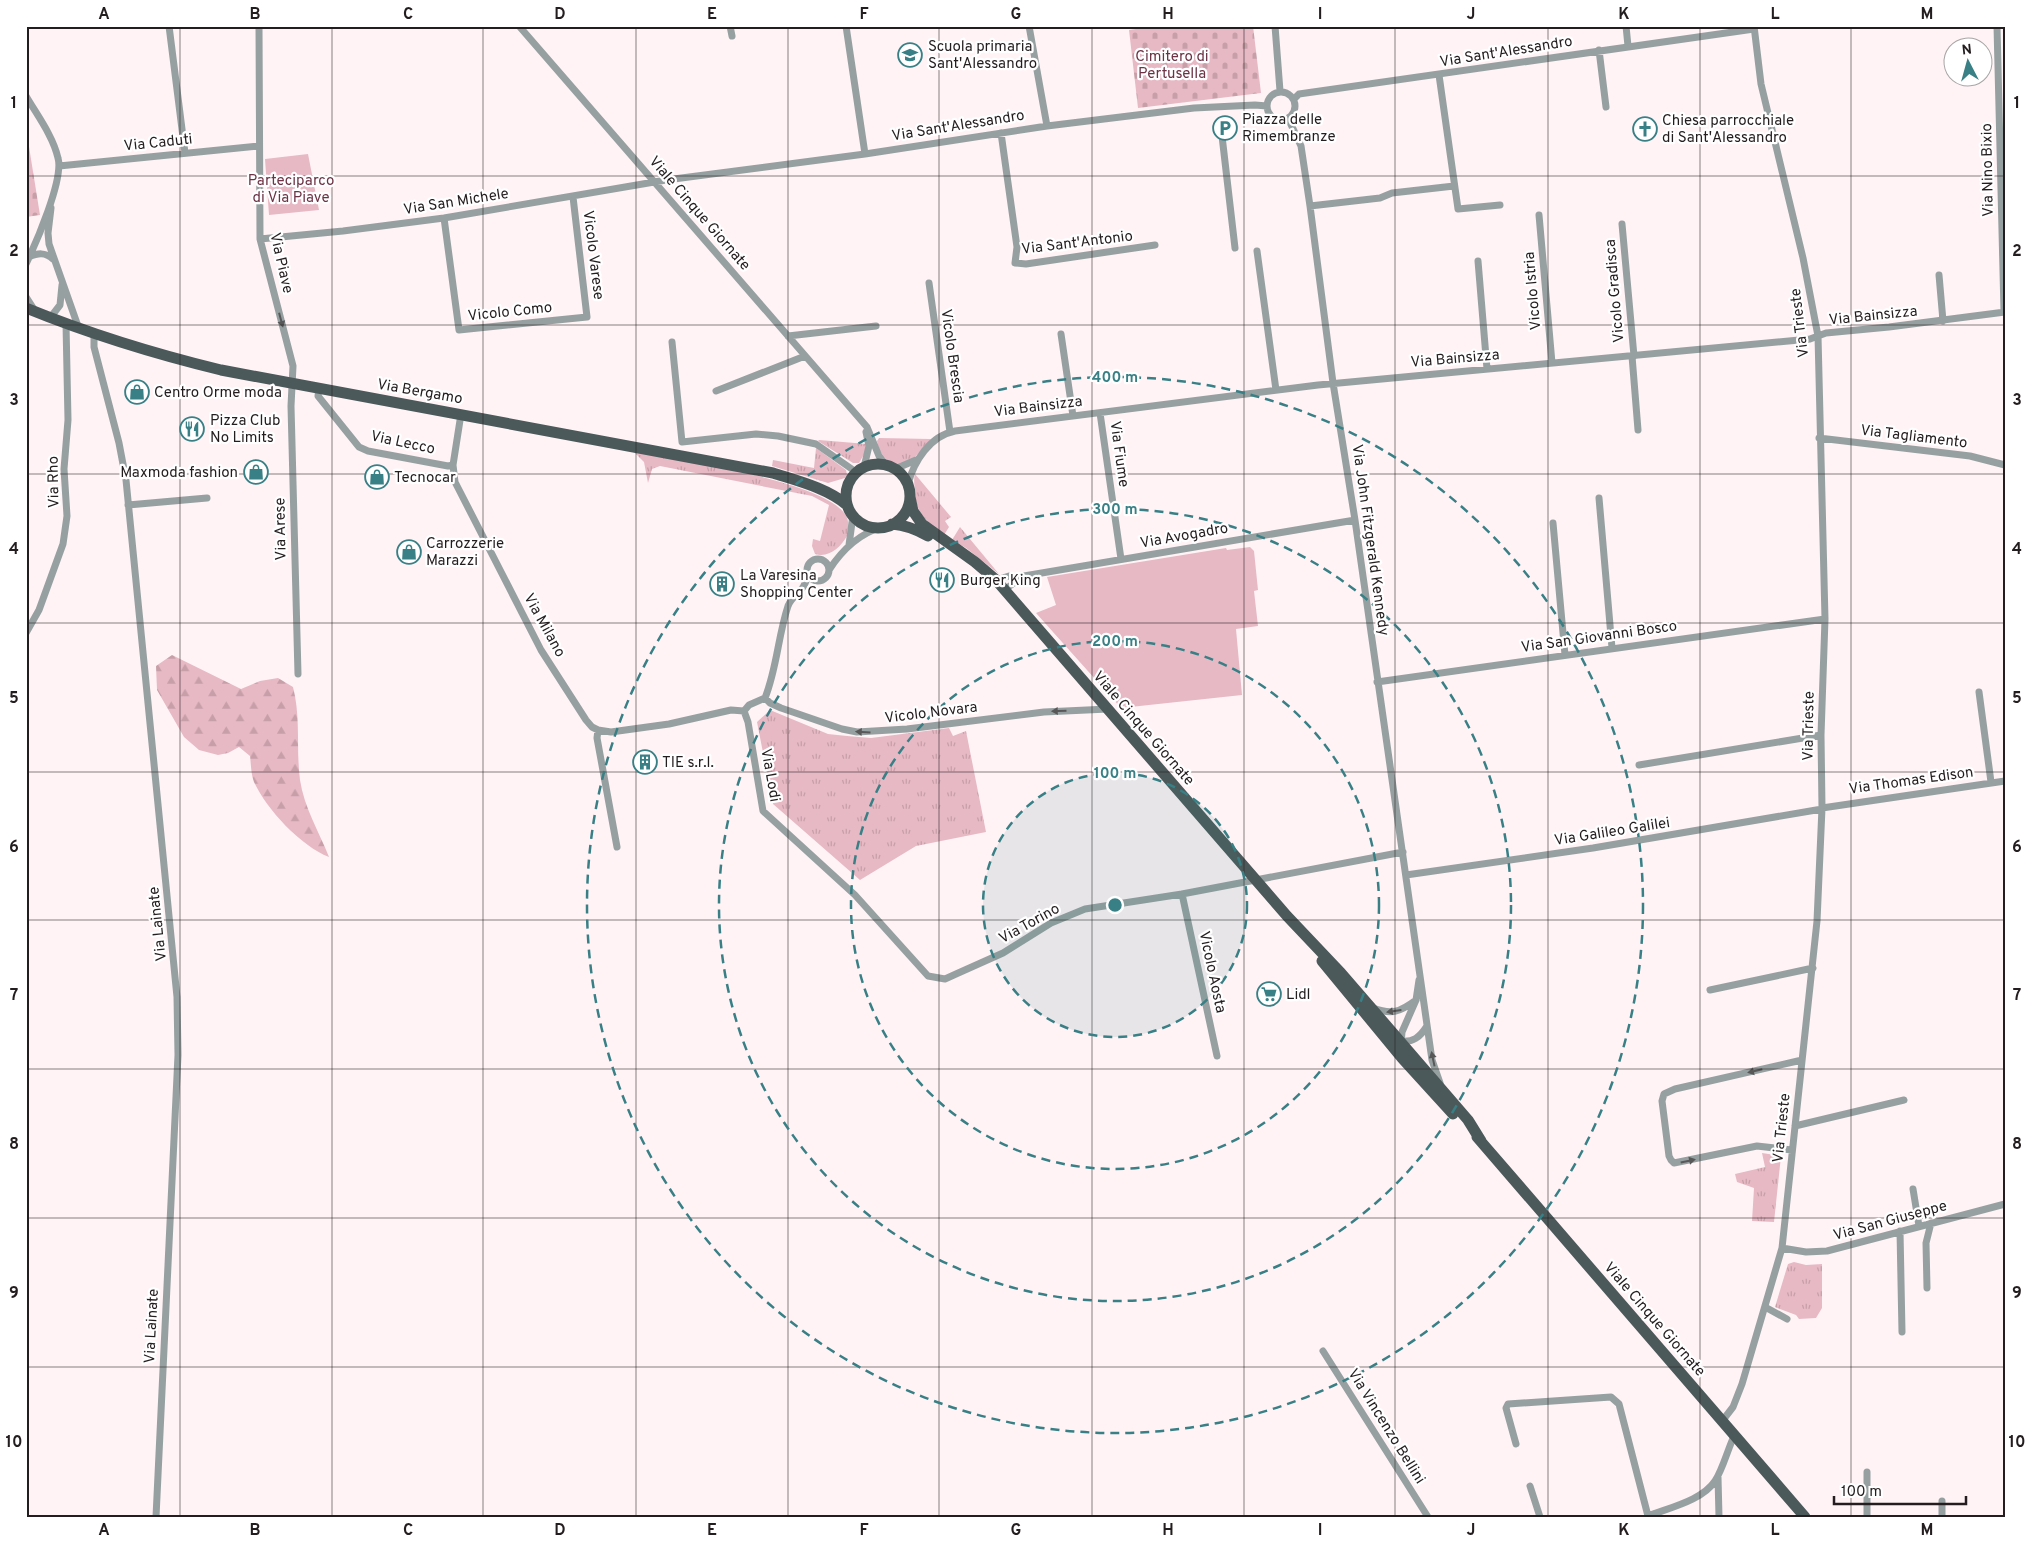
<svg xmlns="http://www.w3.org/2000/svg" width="2031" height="1543" font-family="Overpass,sans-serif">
	<defs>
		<pattern id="grass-tufts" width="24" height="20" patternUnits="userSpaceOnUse" patternTransform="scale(1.25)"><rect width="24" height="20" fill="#e7b9c5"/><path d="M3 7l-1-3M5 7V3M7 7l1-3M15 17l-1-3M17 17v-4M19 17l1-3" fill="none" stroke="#c69fa9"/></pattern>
		<pattern id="forest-firs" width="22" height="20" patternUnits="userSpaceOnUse" patternTransform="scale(1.25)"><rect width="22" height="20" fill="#e7b9c5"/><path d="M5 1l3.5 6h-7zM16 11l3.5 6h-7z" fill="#c69fa9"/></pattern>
		<pattern id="cemetery-stones" width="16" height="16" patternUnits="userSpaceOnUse" patternTransform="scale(1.25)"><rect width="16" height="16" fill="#e7b9c5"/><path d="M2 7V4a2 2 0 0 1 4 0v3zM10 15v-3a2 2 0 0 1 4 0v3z" fill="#c69fa9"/></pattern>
	</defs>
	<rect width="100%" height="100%" fill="#fff3f6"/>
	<path fill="url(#grass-tufts)" d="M879,438L931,439C924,446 916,458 908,462C892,470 879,455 877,441Z
		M819,440L867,444L866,451L859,463H853L818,441Z
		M816,448L846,470L847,475L845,478L828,483L772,466L773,460L814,468Z
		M634,452C676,459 823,481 845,514C850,521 848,528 847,536C840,548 829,558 815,554L812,546L813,539L820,541L829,505L812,496L660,466L652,469L648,483L644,462Z
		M915,474L951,517L945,521L949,527L944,535C928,522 917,516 915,494C915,486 913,481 915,474Z
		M960,527L999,574L966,548L952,540Z
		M770,710L828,734L847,736L871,738L949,728L953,736L966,731L986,832L916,846L860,880L773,804L757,722Z
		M1762,1153L1781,1156L1774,1222L1752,1221L1754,1188L1737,1182L1735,1174L1765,1167Z
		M1794,1262L1806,1265L1822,1264V1308L1816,1318L1799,1319L1796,1315L1775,1307L1788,1264Z"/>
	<path fill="url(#forest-firs)" d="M172,655L241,689L260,681L278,678L293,687C301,717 296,749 300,780C304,807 319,832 329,857C301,846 267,810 254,782C251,775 251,764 250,756L239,747L228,753L218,755L199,750L184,737L157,690L156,666Z"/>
	<path fill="url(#cemetery-stones)" d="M1157,26H1253L1261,93L1138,108L1129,30Z
		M26,128L40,215L26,217Z"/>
	<path fill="#e7b9c5" d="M308,154L319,210L269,215L265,159Z
		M1250,547L1254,551L1258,590L1254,591L1258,626L1236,629L1242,695L1121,708L1036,613L1056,605L1047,577L1226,548L1227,550Z"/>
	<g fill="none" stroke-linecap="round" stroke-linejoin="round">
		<path stroke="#97a0a0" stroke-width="7" d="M169,26L185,153
			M259,26L260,239L293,366L291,406L298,674
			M519,26L867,427L879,456L886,465
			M730,26L732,36
			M846,26L865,154
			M1029,26L1047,126
			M1275,26L1280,91
			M1626,26L1628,46
			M1997,26L2004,312
			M1599,50L1606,107
			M1439,75L1458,209L1500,205
			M1267 106a14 14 0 1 1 28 0a14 14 0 1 1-28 0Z
			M26,96C37,115 53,136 58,158C64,179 36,243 26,264
			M1294,99L1299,94L1754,29
			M1288,118L1301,146L1310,206L1333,383L1355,520L1432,1060L1440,1083
			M1001,133L1017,247L1015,263L1026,264L1155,245
			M1222,136L1235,248
			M59,166L259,146
			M1310,206L1380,198L1392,193L1454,186
			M51,208L48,233L49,244L79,329
			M1539,215L1552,363
			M444,218L459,330L587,317L573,197
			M1622,224L1634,356
			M260,239L343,231L444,218L666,180L865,154L1047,126L1194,108L1255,105L1267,106
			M1257,251L1276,390
			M29,257C38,253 45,252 53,259
			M1478,261L1487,369
			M1939,275L1943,321
			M929,283L950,432
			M26,297L35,311
			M50,318L60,305L62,285
			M94,334V347L119,443L126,480L177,997L178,1055L156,1517
			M1061,334L1073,416
			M788,336L876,326
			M672,342L682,442L756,434L778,436L816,444L856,472
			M1632,356L1638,430
			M319,388L318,396L359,447L368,451L448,466L453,465
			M716,391L805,356
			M1100,413L1121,559
			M461,414L453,465L455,482L541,650L586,720L592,727L598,730L611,732L669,724L731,710L744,711L748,722L763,811L855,895L928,976L945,979L956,974L1003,953L1051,923L1085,909L1182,894L1403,852
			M1819,438L1970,456L2005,465
			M864,467L869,446L866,432
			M895,469L916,460
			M908,484C914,461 930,436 955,431L1318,385L1810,339L1826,333L1889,327L2005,312
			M1599,498L1612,648
			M128,505L207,498
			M1553,523L1565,655
			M849,545L853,515
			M807 570a11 11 0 1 1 22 0a11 11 0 1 1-22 0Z
			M829,570C842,550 858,534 882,527
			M1018,577L1355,520
			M996,580L1009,576L1018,577L1014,583L1004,590
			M26,633L39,610L63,544L67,516L64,469L68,420L66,324
			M1377,682L1825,619
			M1979,692L1991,782
			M765,698L770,703L781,708L842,729L857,732L907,729L1044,712L1108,709
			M744,711L749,705L765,698C777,668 778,636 788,606C794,592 804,594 808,574
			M598,730L597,738L617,847
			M1639,765L1821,735
			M1822,808L2005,781
			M1406,875L1593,848L1822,809
			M1182,894L1217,1056
			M1710,990L1813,968
			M1373,1008C1392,1015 1400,1012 1416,1000
			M1400,1041C1413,1043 1420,1037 1427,1026
			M1401,1044L1402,1032L1416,1000L1419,980
			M1795,1126L1904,1100
			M1792,1150L1757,1146L1674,1163L1671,1160L1669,1156L1662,1101L1664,1094L1675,1089L1802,1060
			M1913,1189L1919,1226
			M1900,1231L1902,1332
			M1782,1248L1806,1252L1827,1251L2005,1204
			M1927,1288L1926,1243L1931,1223
			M1765,1307L1787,1319
			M1323,1351L1428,1517
			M1723,1420L1733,1407L1742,1384L1782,1248L1817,921L1822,808L1821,735L1825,619L1818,336L1803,258L1761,84L1754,26
			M1516,1444L1506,1408L1508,1404L1611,1397L1619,1404L1648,1516
			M1867,1472V1517
			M1718,1477L1719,1517
			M1530,1486L1540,1517
			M1942,1501V1517
			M1646,1517C1667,1508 1702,1501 1715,1481C1723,1469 1728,1448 1735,1434"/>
		<path stroke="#4b595a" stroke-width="11" d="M26,308C90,334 155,354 221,370L773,473C798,481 827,488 847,505
			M846 496a32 32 0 1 1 64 0a32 32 0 1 1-64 0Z
			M910,497L913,511L922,524L975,562L996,580L1287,916L1341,973L1468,1120L1481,1141
			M892,524C905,525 916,529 928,536
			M1322,961L1402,1058L1453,1114
			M1477,1137L1805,1517"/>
	</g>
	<defs><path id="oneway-solid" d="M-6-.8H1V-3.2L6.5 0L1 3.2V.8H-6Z" transform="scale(1.25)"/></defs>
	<g fill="#585859">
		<use href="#oneway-solid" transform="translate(281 320) rotate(75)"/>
		<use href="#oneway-solid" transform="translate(1059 711) rotate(178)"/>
		<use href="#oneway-solid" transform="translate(863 732) rotate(-177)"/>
		<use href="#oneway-solid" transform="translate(1394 1011) rotate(172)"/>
		<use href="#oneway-solid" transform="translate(1433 1059) rotate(-102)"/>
		<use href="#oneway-solid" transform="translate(1755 1071) rotate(167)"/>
		<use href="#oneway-solid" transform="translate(1688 1161) rotate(-12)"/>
	</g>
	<path fill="none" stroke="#241d1f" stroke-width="1" stroke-opacity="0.55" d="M180,26V1517M332,26V1517M483,26V1517M636,26V1517M788,26V1517M939,26V1517M1092,26V1517M1244,26V1517M1395,26V1517M1548,26V1517M1700,26V1517M1851,26V1517M26,176H2005M26,325H2005M26,474H2005M26,623H2005M26,772H2005M26,920H2005M26,1069H2005M26,1218H2005M26,1367H2005"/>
	<circle cx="1115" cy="905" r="132" fill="#388086" fill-opacity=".12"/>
	<g fill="none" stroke="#388086" stroke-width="2.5" stroke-dasharray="9 6">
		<circle cx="1115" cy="905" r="132"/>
		<circle cx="1115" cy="905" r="264"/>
		<circle cx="1115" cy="905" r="396"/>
		<circle cx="1115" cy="905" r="528"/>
	</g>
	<defs>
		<g id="school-ring" transform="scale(1.25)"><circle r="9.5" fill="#fff" stroke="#388086" stroke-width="1.5"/><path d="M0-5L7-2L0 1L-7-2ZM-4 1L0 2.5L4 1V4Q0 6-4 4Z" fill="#388086"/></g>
		<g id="parking-ring" transform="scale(1.25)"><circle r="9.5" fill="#fff" stroke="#388086" stroke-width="1.5"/><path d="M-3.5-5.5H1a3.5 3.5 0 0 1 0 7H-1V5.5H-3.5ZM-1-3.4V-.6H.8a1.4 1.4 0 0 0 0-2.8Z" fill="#388086"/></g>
		<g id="church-ring" transform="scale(1.25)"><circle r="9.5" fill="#fff" stroke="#388086" stroke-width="1.5"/><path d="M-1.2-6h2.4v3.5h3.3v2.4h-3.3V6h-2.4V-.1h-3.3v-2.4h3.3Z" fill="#388086"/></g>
		<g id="shop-ring" transform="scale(1.25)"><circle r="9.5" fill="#fff" stroke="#388086" stroke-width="1.5"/><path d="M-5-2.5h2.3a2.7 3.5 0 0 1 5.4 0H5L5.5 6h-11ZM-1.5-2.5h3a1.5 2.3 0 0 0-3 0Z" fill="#388086"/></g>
		<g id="restaurant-ring" transform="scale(1.25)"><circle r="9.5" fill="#fff" stroke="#388086" stroke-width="1.5"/><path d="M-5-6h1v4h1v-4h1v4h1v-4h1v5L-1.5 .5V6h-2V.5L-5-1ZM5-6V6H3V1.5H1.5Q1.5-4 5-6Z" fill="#388086"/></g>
		<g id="building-ring" transform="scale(1.25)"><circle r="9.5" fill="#fff" stroke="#388086" stroke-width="1.5"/><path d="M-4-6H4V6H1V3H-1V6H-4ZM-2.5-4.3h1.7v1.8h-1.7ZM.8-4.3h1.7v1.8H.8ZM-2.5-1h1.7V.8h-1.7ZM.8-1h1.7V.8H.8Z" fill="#388086"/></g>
		<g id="supermarket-ring" transform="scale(1.25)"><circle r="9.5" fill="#fff" stroke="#388086" stroke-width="1.5"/><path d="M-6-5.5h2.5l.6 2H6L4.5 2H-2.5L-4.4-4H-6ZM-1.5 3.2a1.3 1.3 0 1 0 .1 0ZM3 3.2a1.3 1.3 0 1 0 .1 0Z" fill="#388086"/></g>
	</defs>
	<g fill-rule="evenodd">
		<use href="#school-ring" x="910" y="55"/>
		<use href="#parking-ring" x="1225" y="128"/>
		<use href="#church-ring" x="1645" y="129"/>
		<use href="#shop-ring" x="137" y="392"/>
		<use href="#restaurant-ring" x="192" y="429"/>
		<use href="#shop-ring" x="256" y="472"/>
		<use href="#shop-ring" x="377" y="477"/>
		<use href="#shop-ring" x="409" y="552"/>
		<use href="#restaurant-ring" x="942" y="580"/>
		<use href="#building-ring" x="722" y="584"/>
		<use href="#building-ring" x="645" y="762"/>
		<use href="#supermarket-ring" x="1269" y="994"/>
	</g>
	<g text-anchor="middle" stroke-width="4.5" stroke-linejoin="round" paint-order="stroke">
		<g font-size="15" fill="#241d1f" stroke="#fff" text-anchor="start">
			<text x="928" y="51">Scuola primaria<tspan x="928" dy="17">Sant'Alessandro</tspan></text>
			<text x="1242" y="124">Piazza delle<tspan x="1242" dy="17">Rimembranze</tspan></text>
			<text x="1662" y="125">Chiesa parrocchiale<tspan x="1662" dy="17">di Sant'Alessandro</tspan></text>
			<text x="154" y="397">Centro Orme moda</text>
			<text x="210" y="425">Pizza Club<tspan x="210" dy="17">No Limits</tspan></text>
			<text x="238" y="477" text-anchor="end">Maxmoda fashion</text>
			<text x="394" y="482">Tecnocar</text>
			<text x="426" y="548">Carrozzerie<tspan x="426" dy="17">Marazzi</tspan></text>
			<text x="740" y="580">La Varesina<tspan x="740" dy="17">Shopping Center</tspan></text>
			<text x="960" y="585">Burger King</text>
			<text x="662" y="767">TIE s.r.l.</text>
			<text x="1286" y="999">Lidl</text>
		</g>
		<g font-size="15" fill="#241d1f" stroke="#fff">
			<text transform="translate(1506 51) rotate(-9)" y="5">Via Sant'Alessandro</text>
			<text transform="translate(958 125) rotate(-9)" y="5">Via Sant'Alessandro</text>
			<text transform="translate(158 142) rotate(-6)" y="5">Via Caduti</text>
			<text transform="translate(1987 170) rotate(-91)" y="5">Via Nino Bixio</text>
			<text transform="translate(456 201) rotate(-9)" y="5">Via San Michele</text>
			<text transform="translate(700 213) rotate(49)" y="5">Viale Cinque Giornate</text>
			<text transform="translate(1077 242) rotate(-7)" y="5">Via Sant'Antonio</text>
			<text transform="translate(594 255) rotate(83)" y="5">Vicolo Varese</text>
			<text transform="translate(282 263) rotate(77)" y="5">Via Piave</text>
			<text transform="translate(1532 291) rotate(-95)" y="5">Vicolo Istria</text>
			<text transform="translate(1614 291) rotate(-95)" y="5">Vicolo Gradisca</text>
			<text transform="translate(510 311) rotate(-6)" y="5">Vicolo Como</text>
			<text transform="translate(1873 315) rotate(-6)" y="5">Via Bainsizza</text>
			<text transform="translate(1799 323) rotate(-97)" y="5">Via Trieste</text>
			<text transform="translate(953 356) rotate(82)" y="5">Vicolo Brescia</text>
			<text transform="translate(1455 358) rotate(-5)" y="5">Via Bainsizza</text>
			<text transform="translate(420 391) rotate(10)" y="5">Via Bergamo</text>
			<text transform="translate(1038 406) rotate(-7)" y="5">Via Bainsizza</text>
			<text transform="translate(1914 436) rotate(7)" y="5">Via Tagliamento</text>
			<text transform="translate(403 442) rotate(12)" y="5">Via Lecco</text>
			<text transform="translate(1120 454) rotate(82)" y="5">Via Fiume</text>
			<text transform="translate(53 482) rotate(-91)" y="5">Via Rho</text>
			<text transform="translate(280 529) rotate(-91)" y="5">Via Arese</text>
			<text transform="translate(1184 535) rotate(-10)" y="5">Via Avogadro</text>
			<text transform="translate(1371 540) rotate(82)" y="5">Via John Fitzgerald Kennedy</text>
			<text transform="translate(545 625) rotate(61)" y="5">Via Milano</text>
			<text transform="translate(1599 636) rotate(-8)" y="5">Via San Giovanni Bosco</text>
			<text transform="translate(931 712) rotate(-7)" y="5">Vicolo Novara</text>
			<text transform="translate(1808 726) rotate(-89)" y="5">Via Trieste</text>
			<text transform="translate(1144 728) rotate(49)" y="5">Viale Cinque Giornate</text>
			<text transform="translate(771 775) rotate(80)" y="5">Via Lodi</text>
			<text transform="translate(1911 780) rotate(-8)" y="5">Via Thomas Edison</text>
			<text transform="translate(1612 831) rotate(-9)" y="5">Via Galileo Galilei</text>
			<text transform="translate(1029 923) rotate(-29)" y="5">Via Torino</text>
			<text transform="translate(157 924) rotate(-96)" y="5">Via Lainate</text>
			<text transform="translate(1213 972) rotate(78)" y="5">Vicolo Aosta</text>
			<text transform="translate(1781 1128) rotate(-84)" y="5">Via Trieste</text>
			<text transform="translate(1890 1220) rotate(-15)" y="5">Via San Giuseppe</text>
			<text transform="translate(1655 1319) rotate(49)" y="5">Viale Cinque Giornate</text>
			<text transform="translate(151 1326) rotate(-87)" y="5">Via Lainate</text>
			<text transform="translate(1387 1426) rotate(58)" y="5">Via Vincenzo Bellini</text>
		</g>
		<g font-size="15" fill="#6c3245" stroke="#fff">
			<text x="1172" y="61">Cimitero di<tspan x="1172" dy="17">Pertusella</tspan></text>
			<text x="291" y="185">Parteciparco<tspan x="291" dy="17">di Via Piave</tspan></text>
		</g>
	</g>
	<circle cx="1115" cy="905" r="8" fill="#388086" stroke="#fff" stroke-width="2.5"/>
	<g font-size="15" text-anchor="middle" font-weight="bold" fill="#388086" stroke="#fff" stroke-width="4.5" stroke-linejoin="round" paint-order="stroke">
		<text x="1115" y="382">400 m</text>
		<text x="1115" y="514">300 m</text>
		<text x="1115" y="646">200 m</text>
		<text x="1115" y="778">100 m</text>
	</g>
	<rect width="2031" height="1543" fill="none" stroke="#ffffff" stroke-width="55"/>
	<g transform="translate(1968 62) rotate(354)"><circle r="24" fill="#ffffff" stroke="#a7a5a5"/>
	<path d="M0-4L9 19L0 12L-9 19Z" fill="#388086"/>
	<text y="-8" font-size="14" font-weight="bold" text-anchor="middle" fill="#241d1f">N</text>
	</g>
	<path d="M1834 1496v8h132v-8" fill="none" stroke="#241d1f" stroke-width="2.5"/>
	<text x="1841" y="1496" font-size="15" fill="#241d1f" stroke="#ffffff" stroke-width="4" paint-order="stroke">100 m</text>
	<rect x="28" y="28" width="1976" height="1488" fill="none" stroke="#241d1f" stroke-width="2"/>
	<g font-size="16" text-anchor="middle" font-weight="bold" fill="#241d1f">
		<text x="104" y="19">A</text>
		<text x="255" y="19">B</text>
		<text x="408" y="19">C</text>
		<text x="560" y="19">D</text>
		<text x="712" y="19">E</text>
		<text x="864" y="19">F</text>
		<text x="1016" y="19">G</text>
		<text x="1168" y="19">H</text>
		<text x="1320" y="19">I</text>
		<text x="1471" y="19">J</text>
		<text x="1624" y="19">K</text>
		<text x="1775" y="19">L</text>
		<text x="1927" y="19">M</text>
		<text x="14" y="108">1</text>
		<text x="2017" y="108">1</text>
		<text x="14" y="256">2</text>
		<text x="2017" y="256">2</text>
		<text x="14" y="405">3</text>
		<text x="2017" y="405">3</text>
		<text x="14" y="554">4</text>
		<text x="2017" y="554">4</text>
		<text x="14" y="703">5</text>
		<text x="2017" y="703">5</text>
		<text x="14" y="852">6</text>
		<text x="2017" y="852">6</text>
		<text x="14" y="1000">7</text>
		<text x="2017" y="1000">7</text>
		<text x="14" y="1149">8</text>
		<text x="2017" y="1149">8</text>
		<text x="14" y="1298">9</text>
		<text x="2017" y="1298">9</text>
		<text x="14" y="1447">10</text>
		<text x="2017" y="1447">10</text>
		<text x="104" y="1535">A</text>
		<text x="255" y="1535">B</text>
		<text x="408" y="1535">C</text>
		<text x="560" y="1535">D</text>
		<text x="712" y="1535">E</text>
		<text x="864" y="1535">F</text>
		<text x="1016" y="1535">G</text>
		<text x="1168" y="1535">H</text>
		<text x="1320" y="1535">I</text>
		<text x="1471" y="1535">J</text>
		<text x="1624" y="1535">K</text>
		<text x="1775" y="1535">L</text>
		<text x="1927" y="1535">M</text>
	</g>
</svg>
